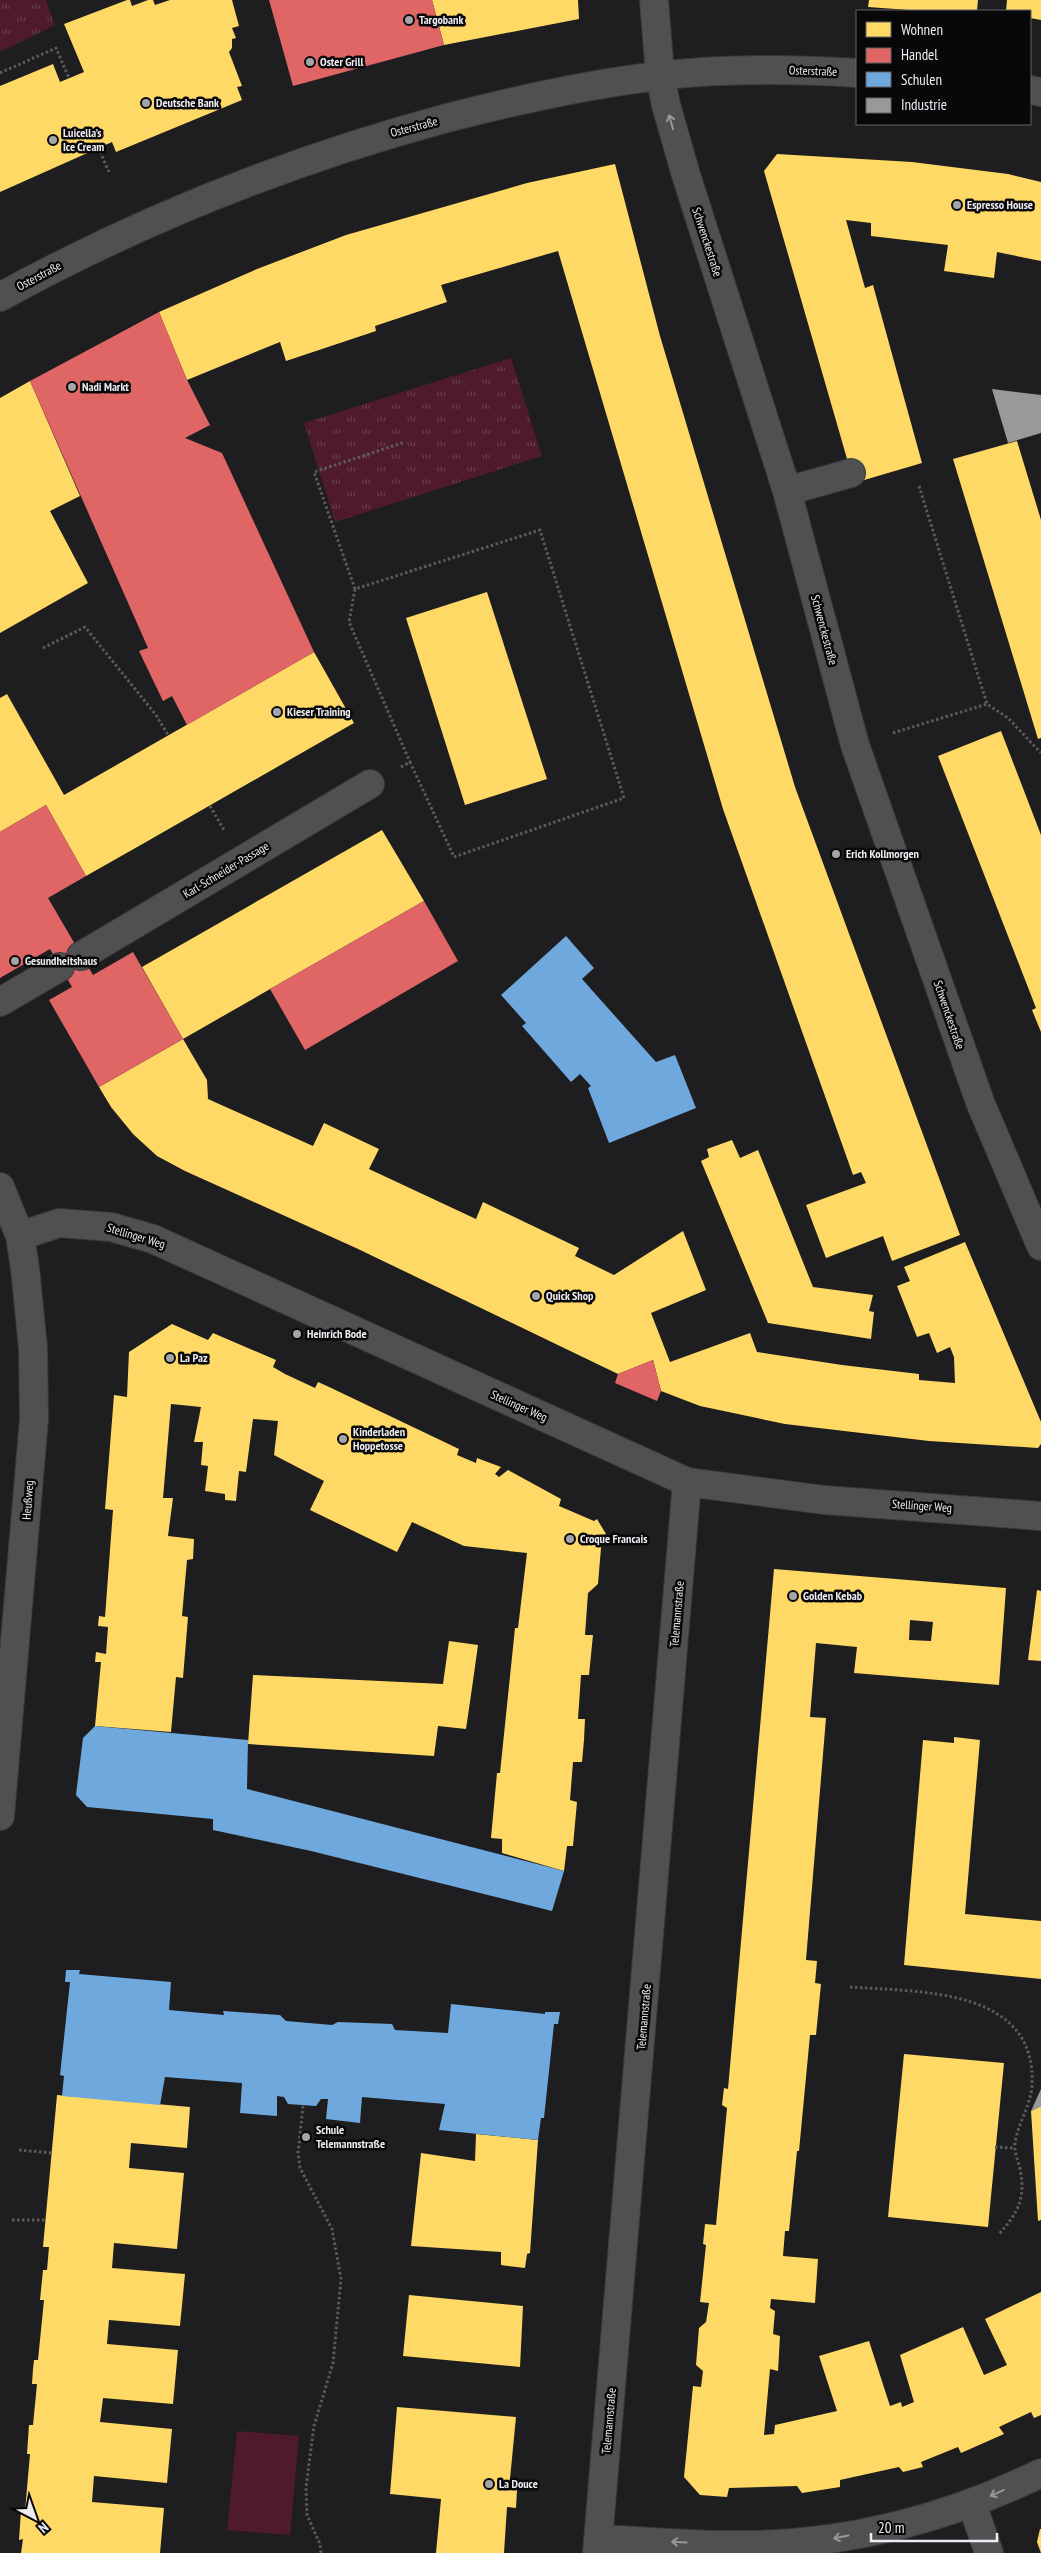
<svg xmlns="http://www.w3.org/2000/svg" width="1041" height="2553" font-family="'PT Sans Narrow',sans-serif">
	<defs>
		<pattern id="grass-tufts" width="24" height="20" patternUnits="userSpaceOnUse" patternTransform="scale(1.25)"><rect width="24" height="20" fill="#4f1b2a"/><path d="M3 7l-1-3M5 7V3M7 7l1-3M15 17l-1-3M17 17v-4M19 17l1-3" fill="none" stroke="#693c49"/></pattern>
	</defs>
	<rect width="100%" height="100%" fill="#1e1d1f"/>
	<path fill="url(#grass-tufts)" d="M0,0H46L55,25L0,52Z
		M511,358L542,456L335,522L304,423Z"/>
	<path fill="#4f1b2a" d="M237,2431L299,2436L290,2535L227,2530Z"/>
	<path fill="#ffd966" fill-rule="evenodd" d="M127,0H130L132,6L148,0H153L155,5L170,0H232L239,26L232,28L236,38L232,39V48L229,52L242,86L237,87L242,100L116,152L112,142L0,192V86L53,64L60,82L84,72L64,24Z
		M432,0H578L579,19L444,45Z
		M869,0H978L977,11H923L868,7Z
		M1007,0H1041V20L1030,18V11H1006Z
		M777,154L912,162L1008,174L1041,182V261L997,252L994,278L944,271L948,245L871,236V223L846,220L865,288L873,285L922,463L854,483L764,171Z
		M615,164L660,336L795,787L960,1235L892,1261L883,1236L826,1258L806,1205L866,1183L861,1172L853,1175L723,809L558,251L441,285L447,302L375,326L376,331L286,361L280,342L187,380L159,312L257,269L346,235L527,183Z
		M30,381L80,496L50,511L88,583L0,633V398Z
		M1017,441L1041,520V738L1038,739L953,459Z
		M487,592L547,779L465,805L406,618Z
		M314,652L354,723L146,842L86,876L46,805L0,832V698L7,694L64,795Z
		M1001,731L1041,835V1032L1032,1010L1036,1008L938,756Z
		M382,830L424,901L183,1039L142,967Z
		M183,1039L207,1080L208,1099L313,1146L324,1123L379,1149L369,1169L476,1219L483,1202L579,1248L575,1256L614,1275L683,1231L706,1290L651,1313L670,1362L750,1333L757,1352L842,1365L919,1374V1380L955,1383L954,1357L950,1347L937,1353L929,1333L917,1337L897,1286L910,1281L904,1267L965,1242L1041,1422V1444L1038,1448L929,1441L785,1424L700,1406L661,1391L653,1360L618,1374L356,1248L185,1171L157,1156L133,1134L111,1107L99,1087Z
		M732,1140L740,1158L758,1150L813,1287L873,1295L869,1311L874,1312L871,1339L768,1323L701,1161L709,1157L707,1149Z
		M172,1324L208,1340L213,1333L276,1360L273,1367L285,1374L315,1388L318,1382L327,1386L459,1449L457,1455L476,1463L477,1458L501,1467L495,1474L499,1477L508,1470L561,1499L559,1506L594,1521L597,1519L606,1534L602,1536L598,1584L588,1593L585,1635H593L589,1675H581L578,1719H585L584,1740L582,1762H573L570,1800L577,1802L573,1846H567L564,1871L502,1853V1839L491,1838L497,1773H500L515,1628H518L527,1553L464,1546L412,1522L397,1552L310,1510L324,1481L274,1455L278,1421L253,1419L246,1472L239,1471L236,1501L225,1500V1494L205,1491L208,1466L201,1465L203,1442H194L201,1407L171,1404L163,1498H173L168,1536L194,1539L193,1559L187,1560L182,1616L188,1617L183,1678L176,1677L171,1732L95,1726L101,1662H95L96,1652L106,1654L108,1627L98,1626L99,1616L105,1617L113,1510L105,1509L114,1395L127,1397L129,1352Z
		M774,1569L1006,1588L999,1685L854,1673L857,1647L816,1643L810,1717L826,1718L806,1960L817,1961L815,1983L821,1984L816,2035H810L799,2151H797L789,2231H785L783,2256L818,2259L815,2303L771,2299L770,2308L775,2311L773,2334L780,2336L778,2371L770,2369L764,2435L774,2434L775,2425L837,2411L819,2356L869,2341L890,2406L901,2402L902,2407L914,2402L900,2355L963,2327L984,2375L1007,2365L985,2319L1041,2292V2415L1034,2418L1031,2412L999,2427L1004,2434L961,2453L958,2447L921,2462L923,2467L903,2472L899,2467L840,2480V2487L802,2493L797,2486L729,2488L727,2497L700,2495L684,2477L693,2386L701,2387L703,2371L696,2365L699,2328L706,2322L709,2303L700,2302L706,2245L703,2244L705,2224L716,2225L727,2108L722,2105L724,2088L728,2089ZM910,1620L933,1622L931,1641L909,1640Z
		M1037,1590L1041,1591V1661L1028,1660Z
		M449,1641L478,1645L472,1688L466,1729L438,1726L434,1756L248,1744L253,1675L443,1684Z
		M954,1737L980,1740L965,1914L1041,1921V1979L904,1965L923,1740L954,1743Z
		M904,2054L1004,2063L988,2227L888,2217Z
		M57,2095L190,2107L187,2148L131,2143L129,2168L184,2173L177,2249L114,2243L112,2268L185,2274L180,2326L109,2320L107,2344L178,2350L173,2404L103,2398L100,2422L172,2429L167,2483L94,2476L92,2502L164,2508L160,2553H21L23,2539L19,2540L21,2511H25L30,2454H27L29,2425H33L37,2384H32L33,2369L34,2360H38L44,2300H40L43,2270H47L49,2247H43Z
		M1041,2106V2220L1038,2221L1031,2111Z
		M476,2134L538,2140L530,2253L527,2254L525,2268L501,2265V2252L411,2246L421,2153L475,2161Z
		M409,2295L523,2306L520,2367L403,2356Z
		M397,2407L516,2417L509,2489L517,2490L516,2508L507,2507L504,2553H436L441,2499L390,2494Z
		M1040,2529H1041V2553L1037,2542Z"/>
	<path fill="#e06666" d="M269,0H432L444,45L293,86Z
		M159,312L187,380L210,425L185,438L222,453L314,652L187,725L172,696L163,701L139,651L148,648L30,381Z
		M46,805L86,876L48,898L93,975L133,952L183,1039L99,1087L49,1000L72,987L50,949L0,978V832Z
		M424,901L458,961L305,1050L270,989Z
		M653,1360L661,1391L657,1401L615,1383L618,1374Z"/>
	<path fill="#6fa8dc" d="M566,936L594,968L582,979L656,1062L675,1055L696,1108L609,1143L588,1088L591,1086L580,1074L571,1082L522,1026L526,1023L501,995Z
		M95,1726L248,1740L247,1789L564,1871L552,1911L311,1851L213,1830V1819L87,1807L76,1795L83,1738Z
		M66,1970H80L79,1974L171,1982L169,2010L224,2015L223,2011L280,2015L286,2021L332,2025L338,2022L392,2024L395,2030L448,2033L451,2004L545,2014V2012H560L558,2024H554L544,2118H541L538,2140L439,2130L445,2104L362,2097L360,2123L326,2119L328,2099H321L316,2106L288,2104L284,2097L277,2096V2116L240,2113L242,2083L165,2077L160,2105L62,2096L64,2076L60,2075L70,1982H65Z"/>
	<path fill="#999" d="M992,389L1041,395V433L1008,443Z
		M1041,2089V2106L1031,2111Z"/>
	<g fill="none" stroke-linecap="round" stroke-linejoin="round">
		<g stroke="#3a383b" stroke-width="30">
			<path id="minor" d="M654,0L660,75L666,105L686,175L787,491L855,745L980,1102L1041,1246
				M1030,90L1041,92
				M0,297C142,219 291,160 447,118C517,100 587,84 659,76C725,68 791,69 857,73
				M787,491L851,473
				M81,956L370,784
				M0,1002L60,967
				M0,1187L20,1236L25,1268L33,1348L34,1419L0,1816
				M20,1236L59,1223L111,1227L153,1239L687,1482L824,1500L1041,1516
				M972,2504L989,2553
				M599,2539C647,2541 696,2546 744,2545C847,2545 949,2518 1041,2473
				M597,2553L687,1482"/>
		</g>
		<path stroke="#5b5b5c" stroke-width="3" stroke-dasharray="2.5 2.5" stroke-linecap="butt" d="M0,73L56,48L69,78
			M98,147L109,172
			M919,486L987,704
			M355,589L314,472L405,442
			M43,648L85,627L156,715L168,735
			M893,733L987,704L1008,718L1041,753
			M401,767L410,762L454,857L624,798L540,530L355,589L349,622L410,762
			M210,806L224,830
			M850,1987C918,1992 1037,1987 1032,2085C1031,2105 1018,2123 1015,2143C1014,2152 1018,2160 1020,2169C1026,2198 1018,2213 999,2234
			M303,2106L298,2153L300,2168L332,2229L341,2279L333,2363L314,2426L306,2487L307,2515L320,2544L321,2553
			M995,2147L1014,2148
			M19,2150L52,2153
			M12,2220H45"/>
		<use href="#minor" stroke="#505052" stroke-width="28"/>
	</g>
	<defs><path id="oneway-shaft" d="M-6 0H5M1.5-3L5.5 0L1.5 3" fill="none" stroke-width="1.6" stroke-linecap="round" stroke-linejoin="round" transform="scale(1.25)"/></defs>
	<g stroke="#979699">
		<use href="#oneway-shaft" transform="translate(671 122) rotate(-106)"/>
		<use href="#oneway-shaft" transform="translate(997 2493) rotate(156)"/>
		<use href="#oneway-shaft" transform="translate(841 2537) rotate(169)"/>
		<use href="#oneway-shaft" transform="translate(679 2542) rotate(-177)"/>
	</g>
	<g fill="#a5a4a7" stroke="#080709" stroke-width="2">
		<circle cx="409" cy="20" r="5"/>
		<circle cx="310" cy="62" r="5"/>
		<circle cx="146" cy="103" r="5"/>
		<circle cx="53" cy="140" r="5"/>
		<circle cx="957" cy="205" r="5"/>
		<circle cx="72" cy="387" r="5"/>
		<circle cx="277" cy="712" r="5"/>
		<circle cx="836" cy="854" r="5"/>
		<circle cx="15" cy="961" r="5"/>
		<circle cx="536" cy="1296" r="5"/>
		<circle cx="297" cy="1334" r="5"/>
		<circle cx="170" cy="1358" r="5"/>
		<circle cx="343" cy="1439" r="5"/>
		<circle cx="570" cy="1539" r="5"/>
		<circle cx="793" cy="1596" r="5"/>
		<circle cx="306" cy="2137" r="5"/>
		<circle cx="489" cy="2484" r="5"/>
	</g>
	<g text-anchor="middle" stroke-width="5" stroke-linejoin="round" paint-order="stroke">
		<g font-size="12" font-weight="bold" fill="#eeecf0" stroke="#080709" text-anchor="start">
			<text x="419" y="24">Targobank</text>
			<text x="320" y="66">Oster Grill</text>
			<text x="156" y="107">Deutsche Bank</text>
			<text x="63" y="137">Luicella’s<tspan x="63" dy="14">Ice Cream</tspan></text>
			<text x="967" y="209">Espresso House</text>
			<text x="82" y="391">Nadi Markt</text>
			<text x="287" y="716">Kieser Training</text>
			<text x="846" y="858">Erich Kollmorgen</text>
			<text x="25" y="965">Gesundheitshaus</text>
			<text x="546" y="1300">Quick Shop</text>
			<text x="307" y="1338">Heinrich Bode</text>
			<text x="180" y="1362">La Paz</text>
			<text x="353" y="1436">Kinderladen<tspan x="353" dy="14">Hoppetosse</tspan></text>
			<text x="580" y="1543">Croque Francais</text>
			<text x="803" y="1600">Golden Kebab</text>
			<text x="316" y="2134">Schule<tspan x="316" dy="14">Telemannstraße</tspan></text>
			<text x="499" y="2488">La Douce</text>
		</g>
		<g font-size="12" fill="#eeecf0" stroke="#080709">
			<text transform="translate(813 71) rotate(2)" y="4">Osterstraße</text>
			<text transform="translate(414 127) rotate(-15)" y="4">Osterstraße</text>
			<text transform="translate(707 242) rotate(72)" y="4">Schwenckestraße</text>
			<text transform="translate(39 276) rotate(-28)" y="4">Osterstraße</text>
			<text transform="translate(824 630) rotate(75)" y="4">Schwenckestraße</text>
			<text transform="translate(226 870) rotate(-31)" y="4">Karl-Schneider-Passage</text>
			<text transform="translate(949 1015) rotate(71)" y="4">Schwenckestraße</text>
			<text transform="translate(136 1236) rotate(17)" y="4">Stellinger Weg</text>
			<text transform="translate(519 1406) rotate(24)" y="4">Stellinger Weg</text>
			<text transform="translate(28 1500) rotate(-86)" y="4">Heußweg</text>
			<text transform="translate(922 1506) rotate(4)" y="4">Stellinger Weg</text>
			<text transform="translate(677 1614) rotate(-85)" y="4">Telemannstraße</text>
			<text transform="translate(644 2017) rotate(-85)" y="4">Telemannstraße</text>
			<text transform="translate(609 2421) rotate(-85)" y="4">Telemannstraße</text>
		</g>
	</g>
	<rect x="856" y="10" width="175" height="115" fill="#080709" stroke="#646365"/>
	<rect x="866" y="22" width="25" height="15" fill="#ffd966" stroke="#646365"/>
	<text x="901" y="35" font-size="15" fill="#eeecf0">Wohnen</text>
	<rect x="866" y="48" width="25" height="15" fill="#e06666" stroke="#646365"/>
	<text x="901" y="60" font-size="15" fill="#eeecf0">Handel</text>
	<rect x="866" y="72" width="25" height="15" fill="#6fa8dc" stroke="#646365"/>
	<text x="901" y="85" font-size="15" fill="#eeecf0">Schulen</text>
	<rect x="866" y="98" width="25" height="15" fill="#999999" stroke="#646365"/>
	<text x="901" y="110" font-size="15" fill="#eeecf0">Industrie</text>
	<g transform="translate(35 2518) rotate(139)" stroke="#080709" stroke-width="4" paint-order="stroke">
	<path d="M0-4L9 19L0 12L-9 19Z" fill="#eeecf0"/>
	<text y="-8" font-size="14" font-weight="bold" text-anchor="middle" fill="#eeecf0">N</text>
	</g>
	<path d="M871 2533v8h126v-8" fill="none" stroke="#eeecf0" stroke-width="2.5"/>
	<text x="878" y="2533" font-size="15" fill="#eeecf0" stroke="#080709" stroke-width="4" paint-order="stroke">20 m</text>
</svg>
